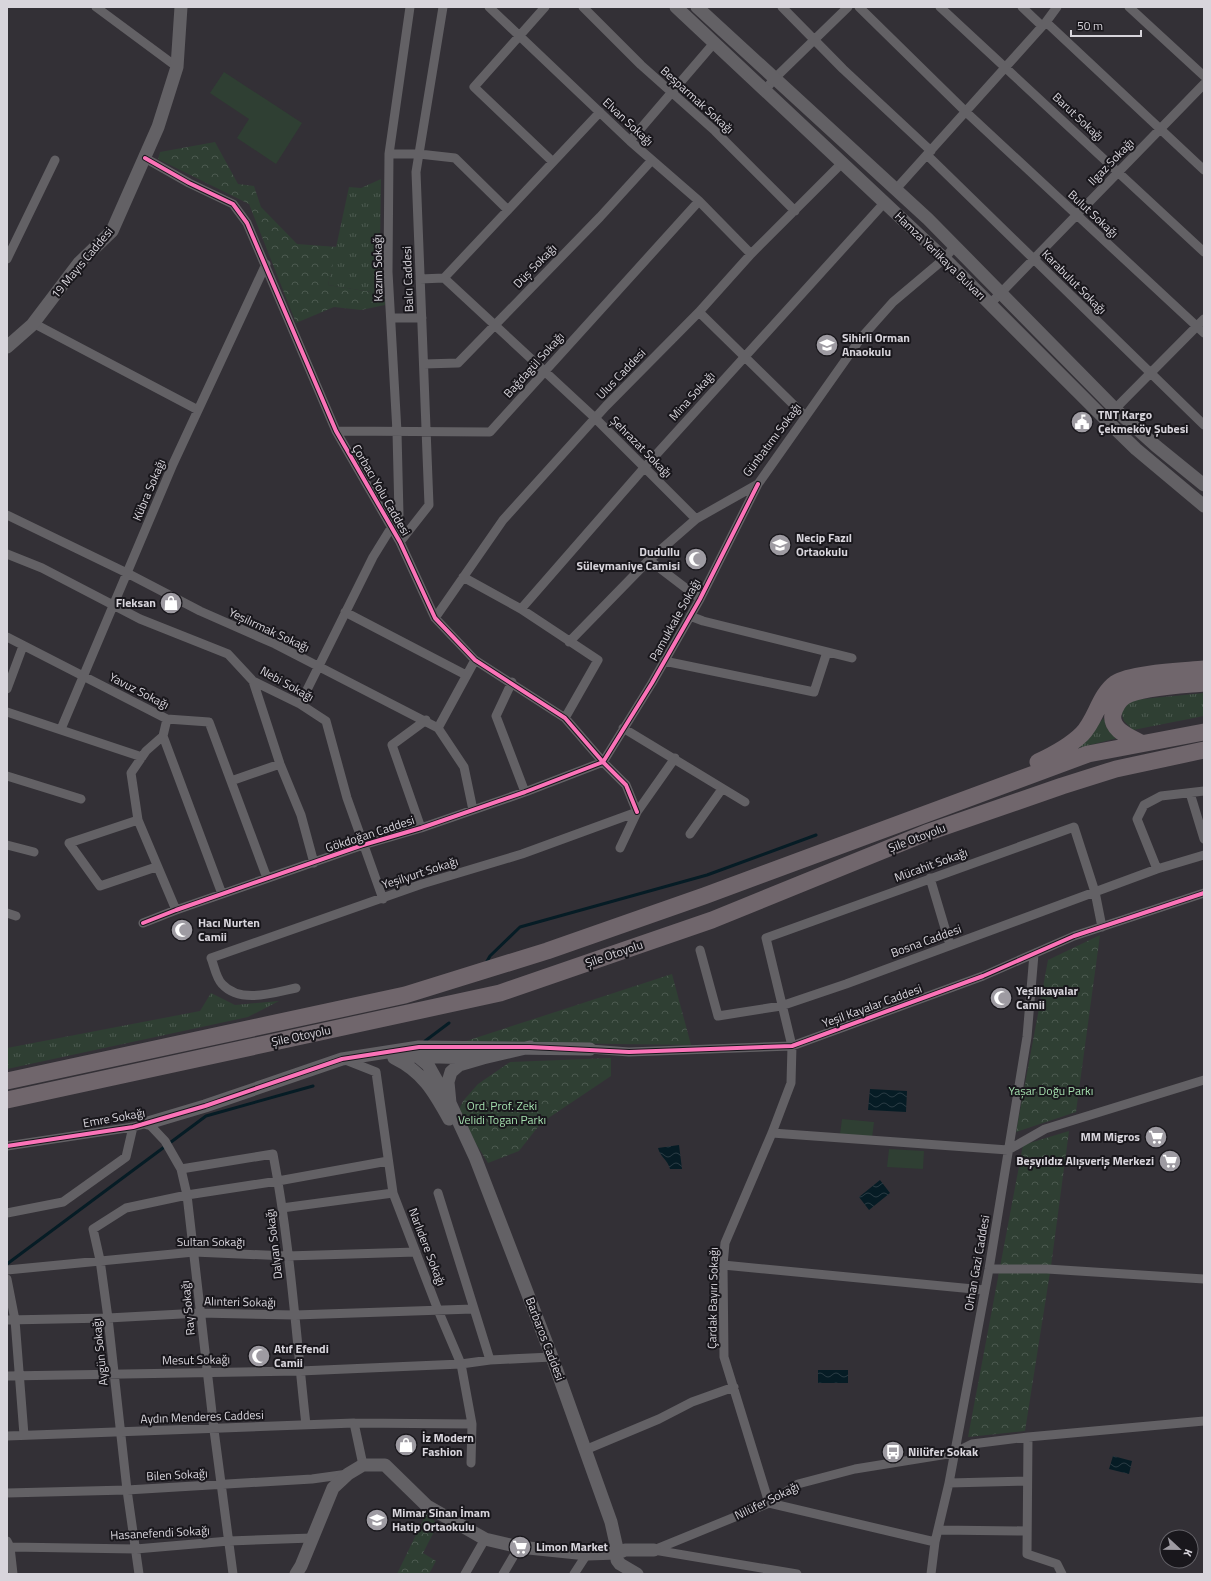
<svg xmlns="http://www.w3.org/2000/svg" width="1211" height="1581" font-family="'Titillium Web',sans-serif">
	<defs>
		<pattern id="grass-tufts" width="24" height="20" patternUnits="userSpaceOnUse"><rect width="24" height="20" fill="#2f3f33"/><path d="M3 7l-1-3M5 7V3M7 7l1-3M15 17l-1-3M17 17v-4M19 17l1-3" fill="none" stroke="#4c5a50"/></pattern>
		<pattern id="park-crowns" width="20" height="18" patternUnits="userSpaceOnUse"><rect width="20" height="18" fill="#2f3f33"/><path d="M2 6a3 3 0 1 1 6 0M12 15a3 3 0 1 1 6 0" fill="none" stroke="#4c5a50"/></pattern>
		<pattern id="water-waves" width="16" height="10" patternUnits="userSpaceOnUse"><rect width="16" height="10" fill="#061c25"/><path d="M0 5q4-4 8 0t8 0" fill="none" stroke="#2a3c44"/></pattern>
	</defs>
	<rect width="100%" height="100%" fill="#333036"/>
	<path fill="url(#grass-tufts)" d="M381,179L380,250L384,294L328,285L349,187L361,188Z
		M1204,693V716L1133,730L1124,721L1121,712L1123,707L1133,700Z
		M1104,718L1106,727L1118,738L1074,749Z
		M211,993L235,1005L279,1001L248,1017L7,1069V1048L200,1011Z"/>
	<path fill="url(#park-crowns)" d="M215,142L238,184L254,186L261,207L297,244L337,247L328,285L384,294L385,305L361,310L334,307L296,323L249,204L158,159L160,152Z
		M1100,935L1076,1112L1016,1132L1048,960Z
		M672,974L691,1045L463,1042Z
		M611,1058V1076L541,1123L519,1151L488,1163L460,1118L459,1110L463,1101L478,1084L510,1062Z
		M1069,1131L1051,1266L1025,1431L968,1437L1023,1145Z
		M426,1514L438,1524L423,1553L436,1561L429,1574H397Z"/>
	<path fill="#2f3f33" d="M224,72L302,123L276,164L237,138L249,119L210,93Z
		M842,1119L874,1122L872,1138L840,1134Z
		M889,1149L924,1151L923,1169L887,1167Z"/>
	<path fill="url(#water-waves)" d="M870,1089L907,1091L906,1112L868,1110Z
		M679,1145L682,1169H670C668,1160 660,1157 658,1148Z
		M880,1180L890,1193L869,1210L859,1197Z
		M818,1370H848V1383H818Z
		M1113,1456L1132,1461L1129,1474L1109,1469Z"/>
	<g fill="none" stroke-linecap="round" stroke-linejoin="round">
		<path stroke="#061c25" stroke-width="3" d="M486,963L490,956L520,927L707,875L816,835
			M425,1041L449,1023
			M7,1264L206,1116L313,1086"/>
		<path stroke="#636165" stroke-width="9" d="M96,7L177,67
			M489,7L630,141L699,201L751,254
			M545,7L474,87L553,162
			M583,7L641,65L715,131L795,211
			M782,7L843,69L931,151
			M859,7L966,112L1204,333
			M940,7L1204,252
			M1022,7L1042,26
			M1129,7L1204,76
			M1046,22L1204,170
			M765,90L775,78L848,7
			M630,141L714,43
			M389,154H419L455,158L508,210
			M927,155L1204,425
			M145,158L189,183L233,204L247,223L336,431L400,542L435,618L475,660L565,718L603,762L626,785L637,812
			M896,189L1046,22L1057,7
			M7,259L55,160
			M444,278L600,112
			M420,279L444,278L595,418L696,519
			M990,304L1204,84
			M699,312L805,416
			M391,318H422
			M33,323L198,410
			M424,364L458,363L600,217L652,160
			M1105,419L1204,319
			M336,431L490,432L699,201
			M7,515L127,573L200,611L275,644L438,728L464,767L473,810
			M400,542L429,505L416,172L443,7
			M7,554L42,568L140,619L228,654L253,681L300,704L326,721L347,798L383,899
			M649,560L700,599
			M463,577L521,609L598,660L565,718
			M521,609L644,468L885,202
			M345,612L466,675
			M690,616L703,621L852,658
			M435,618L503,520L606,406L699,312L751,254L843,162
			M7,637L167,719L209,722L267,878
			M569,642L649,560L696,519L758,484L861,338L893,302L944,259L955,246
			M664,661L814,692L827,652
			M253,681L280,764L301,815L314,863
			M512,682L496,716L525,792
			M7,689L23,646
			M300,704L373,557L399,515L397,432L388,272L389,154L410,7
			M7,712L142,757
			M167,719L163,736L146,751L131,773L138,820L176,910
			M438,728L475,660
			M623,728L745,802
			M61,729L173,464L266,264
			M163,736L222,894
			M7,776L81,799
			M231,781L280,764
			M1190,793L1204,839
			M138,820L69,843L100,886L156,867
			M421,828L392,745L426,720
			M690,834L722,789
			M7,845L34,852
			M620,848L637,812L675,758
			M1157,869L1137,819L1144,805L1161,796L1204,791
			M930,878L950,945
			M7,913L16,916
			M143,923L176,910L363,845L421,828L525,792L603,762L652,683L700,599L758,484
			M700,950L718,1016L781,1006L846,984L1157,869L1204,855
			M296,988C273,993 240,1004 222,984C216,978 214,965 211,958L422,884L522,854L637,812
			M590,1049L629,1052L792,1046L983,976L1074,936L1204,893
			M343,1059L376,1072L393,1193L438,1310L461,1364L472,1424L471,1463
			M772,1133L1008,1150L1045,1129L1204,1080
			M7,1146L133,1127L148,1123L165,1141L181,1169L187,1195L214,1430L233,1574
			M181,1169L273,1154C290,1243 296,1335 306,1425
			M438,1193L490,1360
			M282,1208L393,1193
			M7,1213L63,1202L126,1157L133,1127
			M723,1265L984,1290
			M989,1269H1047L1204,1279
			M7,1270L194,1252L287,1256L416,1252
			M7,1279L15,1320L24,1435
			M7,1320L108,1318L200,1313L295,1315L473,1309
			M7,1376L300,1371L461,1364L490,1360L552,1357
			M354,1423L472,1424
			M7,1436L354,1423L363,1465
			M1028,1437L1027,1554L1057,1564L1062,1574
			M585,1450L659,1419L692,1402L734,1387
			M949,1483L1026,1481
			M7,1493L127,1490L312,1479L348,1474
			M939,1530L1027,1531
			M7,1541L10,1547L13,1574
			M935,1542L769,1503L724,1357L723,1265L725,1243L772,1133L791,1083L792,1046L766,938L1074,827L1095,892L1102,927
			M10,1547L136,1549L229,1541L312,1538
			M654,1550L769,1503L798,1484L855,1469L954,1453L972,1444L1028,1437L1204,1421
			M654,1550L797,1574
			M139,1574L127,1490L108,1318L100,1260L93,1229L126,1208L187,1195L278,1181L388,1161
			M465,1574L485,1539
			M503,1574L519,1547
			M574,1574L587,1554
			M931,1574L935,1542L949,1483L989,1269L1027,1037L1034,954"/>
		<path stroke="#636165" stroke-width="13" d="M676,7L951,265L1105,419L1136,449L1204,506
			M697,7L928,219L1115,409L1156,446L1204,485
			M7,347L32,325L79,263L112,231L158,127L177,67L181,7
			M530,1047L483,1058L459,1065L451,1072L448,1082L450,1103L475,1157L552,1357L611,1522L618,1553L617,1560L620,1564L637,1574
			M416,1055L428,1065L447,1099
			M398,1057L408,1056L472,1058
			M394,1058C423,1072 434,1092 449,1119
			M148,1123L205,1106L342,1059L419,1047L590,1049
			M296,1574L301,1566L333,1488L348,1474L363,1465H385L427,1506L485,1539L519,1547L587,1554L618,1553L625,1550H654"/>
		<path stroke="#70666c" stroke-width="17" d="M1141,743C1130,737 1110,730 1113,714C1115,707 1118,700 1125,696C1141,687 1184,685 1204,683
			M1038,762C1053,755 1070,746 1082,734C1096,720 1099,695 1116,683C1131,673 1185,671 1204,669
			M7,1081L405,995L547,951L704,896L1088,754L1204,732
			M7,1100L500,993L712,920L926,833L1062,786L1116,769L1204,750"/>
		<g stroke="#19171c" stroke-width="6">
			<path id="cycleway" d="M145,158L189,183L233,204L247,223L336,431L400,542L435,618L475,660L565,718L603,762L626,785L637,812
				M143,923L176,910L363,845L421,828L525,792L603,762L652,683L700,599L758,484
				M7,1146L133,1127L205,1106L342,1059L419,1047H530L629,1052L792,1046L983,976L1074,936L1204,893"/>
		</g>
		<use href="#cycleway" stroke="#fb73b8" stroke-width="4"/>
	</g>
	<defs>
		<g id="school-disc" transform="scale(1.15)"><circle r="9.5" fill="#9e9ba2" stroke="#19171c"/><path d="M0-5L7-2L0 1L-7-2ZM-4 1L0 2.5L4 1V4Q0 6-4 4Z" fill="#fff"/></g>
		<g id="civic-disc" transform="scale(1.15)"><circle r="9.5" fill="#9e9ba2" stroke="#19171c"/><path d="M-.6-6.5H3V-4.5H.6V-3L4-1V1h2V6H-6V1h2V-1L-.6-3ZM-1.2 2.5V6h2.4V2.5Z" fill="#fff"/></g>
		<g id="mosque-disc" transform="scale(1.15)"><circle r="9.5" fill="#9e9ba2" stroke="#19171c"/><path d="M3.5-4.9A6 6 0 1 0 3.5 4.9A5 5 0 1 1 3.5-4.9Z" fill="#fff"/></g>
		<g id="shop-disc" transform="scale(1.15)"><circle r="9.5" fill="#9e9ba2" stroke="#19171c"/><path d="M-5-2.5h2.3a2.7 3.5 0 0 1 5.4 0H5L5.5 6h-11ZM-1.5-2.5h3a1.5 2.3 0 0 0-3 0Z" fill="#fff"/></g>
		<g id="supermarket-disc" transform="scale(1.15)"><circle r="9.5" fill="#9e9ba2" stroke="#19171c"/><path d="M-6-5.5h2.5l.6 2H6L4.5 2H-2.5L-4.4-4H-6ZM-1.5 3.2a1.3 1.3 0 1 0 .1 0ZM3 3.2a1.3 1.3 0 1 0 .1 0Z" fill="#fff"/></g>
		<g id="bus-disc" transform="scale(1.15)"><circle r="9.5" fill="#9e9ba2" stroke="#19171c"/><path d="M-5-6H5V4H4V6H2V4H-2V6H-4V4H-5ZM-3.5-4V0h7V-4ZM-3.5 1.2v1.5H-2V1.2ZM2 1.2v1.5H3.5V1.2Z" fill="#fff"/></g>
	</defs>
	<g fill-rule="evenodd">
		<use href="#school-disc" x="827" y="345"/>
		<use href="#civic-disc" x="1082" y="422"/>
		<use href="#school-disc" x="780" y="545"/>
		<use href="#mosque-disc" x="696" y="559"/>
		<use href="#shop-disc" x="171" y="603"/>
		<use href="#mosque-disc" x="182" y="930"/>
		<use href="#mosque-disc" x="1001" y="998"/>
		<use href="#supermarket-disc" x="1156" y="1137"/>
		<use href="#supermarket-disc" x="1170" y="1161"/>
		<use href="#mosque-disc" x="259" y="1356"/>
		<use href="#shop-disc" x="406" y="1445"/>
		<use href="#bus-disc" x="893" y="1452"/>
		<use href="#school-disc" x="377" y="1520"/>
		<use href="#supermarket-disc" x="520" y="1547"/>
	</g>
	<g text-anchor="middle" stroke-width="4" stroke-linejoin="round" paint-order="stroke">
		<g font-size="12" fill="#d8d5dc" stroke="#19171c">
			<text transform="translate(697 100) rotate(42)" y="4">Beşparmak Sokağı</text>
			<text transform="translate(1078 117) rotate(43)" y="4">Barut Sokağı</text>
			<text transform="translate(628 122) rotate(43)" y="4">Elvan Sokağı</text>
			<text transform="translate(1111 162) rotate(-46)" y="4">Ilgaz Sokağı</text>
			<text transform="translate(1093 214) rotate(43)" y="4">Bulut Sokağı</text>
			<text transform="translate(940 256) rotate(44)" y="4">Hamza Yerlikaya Bulvarı</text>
			<text transform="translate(82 263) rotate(-50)" y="4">19 Mayıs Caddesi</text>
			<text transform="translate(535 266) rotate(-46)" y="4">Düş Sokağı</text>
			<text transform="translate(378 268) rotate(-91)" y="4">Kazım Sokağı</text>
			<text transform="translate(408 279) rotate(-92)" y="4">Balcı Caddesi</text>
			<text transform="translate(1074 282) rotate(45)" y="4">Karabulut Sokağı</text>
			<text transform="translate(534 365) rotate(-48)" y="4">Bağdagül Sokağı</text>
			<text transform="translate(621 374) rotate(-46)" y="4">Ulus Caddesi</text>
			<text transform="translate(692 396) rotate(-48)" y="4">Mina Sokağı</text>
			<text transform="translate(772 440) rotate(-53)" y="4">Günbatımı Sokağı</text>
			<text transform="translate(641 447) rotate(45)" y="4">Şehrazat Sokağı</text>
			<text transform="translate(149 490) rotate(-67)" y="4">Kübra Sokağı</text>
			<text transform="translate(381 490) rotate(60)" y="4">Çorbacı Yolu Caddesi</text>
			<text transform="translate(675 620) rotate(-61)" y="4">Pamukkale Sokağı</text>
			<text transform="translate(269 630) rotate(25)" y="4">Yeşilırmak Sokağı</text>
			<text transform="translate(287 684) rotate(29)" y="4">Nebi Sokağı</text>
			<text transform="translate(139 691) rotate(27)" y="4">Yavuz Sokağı</text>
			<text transform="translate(370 834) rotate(-18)" y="4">Gökdoğan Caddesi</text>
			<text transform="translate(917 838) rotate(-21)" y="4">Şile Otoyolu</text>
			<text transform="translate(931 865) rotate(-20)" y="4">Mücahit Sokağı</text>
			<text transform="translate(420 873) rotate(-18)" y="4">Yeşilyurt Sokağı</text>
			<text transform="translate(926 941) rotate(-20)" y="4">Bosna Caddesi</text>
			<text transform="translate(614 954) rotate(-19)" y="4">Şile Otoyolu</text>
			<text transform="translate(872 1006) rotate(-20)" y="4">Yeşil Kayalar Caddesi</text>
			<text transform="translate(301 1036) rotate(-12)" y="4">Şile Otoyolu</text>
			<text transform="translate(114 1118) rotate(-10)" y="4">Emre Sokağı</text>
			<text x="211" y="1246">Sultan Sokağı</text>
			<text transform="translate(274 1244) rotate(-97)" y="4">Dalyan Sokağı</text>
			<text transform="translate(427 1247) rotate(69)" y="4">Narlıdere Sokağı</text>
			<text transform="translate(977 1263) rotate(-80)" y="4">Orhan Gazi Caddesi</text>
			<text transform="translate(713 1298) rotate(-89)" y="4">Çardak Bayırı Sokağı</text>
			<text transform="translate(240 1302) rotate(1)" y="4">Alınteri Sokağı</text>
			<text transform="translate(188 1308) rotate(-96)" y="4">Ray Sokağı</text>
			<text transform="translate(545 1339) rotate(69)" y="4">Barbaros Caddesi</text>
			<text transform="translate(100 1352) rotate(-96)" y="4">Aygün Sokağı</text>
			<text transform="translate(196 1360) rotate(-1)" y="4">Mesut Sokağı</text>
			<text transform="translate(202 1417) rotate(-2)" y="4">Aydın Menderes Caddesi</text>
			<text transform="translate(177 1475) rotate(-3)" y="4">Bilen Sokağı</text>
			<text transform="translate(767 1501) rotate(-26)" y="4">Nilüfer Sokağı</text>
			<text transform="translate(160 1533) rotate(-3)" y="4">Hasanefendi Sokağı</text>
		</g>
		<g font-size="12" font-weight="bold" fill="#d8d5dc" stroke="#19171c" text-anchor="start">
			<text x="842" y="342">Sihirli Orman<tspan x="842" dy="14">Anaokulu</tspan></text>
			<text x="1098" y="419">TNT Kargo<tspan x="1098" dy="14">Çekmeköy Şubesi</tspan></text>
			<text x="796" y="542">Necip Fazıl<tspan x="796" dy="14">Ortaokulu</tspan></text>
			<text x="680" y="556" text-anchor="end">Dudullu<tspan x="680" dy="14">Süleymaniye Camisi</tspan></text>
			<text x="156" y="607" text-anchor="end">Fleksan</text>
			<text x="198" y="927">Hacı Nurten<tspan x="198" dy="14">Camii</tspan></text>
			<text x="1016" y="995">Yeşilkayalar<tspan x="1016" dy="14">Camii</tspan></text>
			<text x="1140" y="1141" text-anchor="end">MM Migros</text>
			<text x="1154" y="1165" text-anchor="end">Beşyıldız Alışveriş Merkezi</text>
			<text x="274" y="1353">Atıf Efendi<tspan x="274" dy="14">Camii</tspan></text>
			<text x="422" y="1442">İz Modern<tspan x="422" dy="14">Fashion</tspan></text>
			<text x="908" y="1456">Nilüfer Sokak</text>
			<text x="392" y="1517">Mimar Sinan İmam<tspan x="392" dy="14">Hatip Ortaokulu</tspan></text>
			<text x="536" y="1551">Limon Market</text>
		</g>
		<g font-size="12" fill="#a4dfae" stroke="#19171c">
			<text x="1051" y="1095">Yaşar Doğu Parkı</text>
			<text x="502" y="1110">Ord. Prof. Zeki<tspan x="502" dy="14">Velidi Togan Parkı</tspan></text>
		</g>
	</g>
	<rect width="1211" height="1581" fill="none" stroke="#d8d5dc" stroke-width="16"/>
	<g transform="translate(1179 1549) rotate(112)"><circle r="19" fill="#19171c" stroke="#656369"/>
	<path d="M0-3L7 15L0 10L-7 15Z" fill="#9e9ba2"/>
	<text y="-6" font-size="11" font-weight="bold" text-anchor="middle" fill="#d8d5dc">K</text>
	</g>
	<path d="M1071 30v6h70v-6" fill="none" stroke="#d8d5dc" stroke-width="2"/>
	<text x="1077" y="30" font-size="12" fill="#d8d5dc" stroke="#19171c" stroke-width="3" paint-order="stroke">50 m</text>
</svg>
